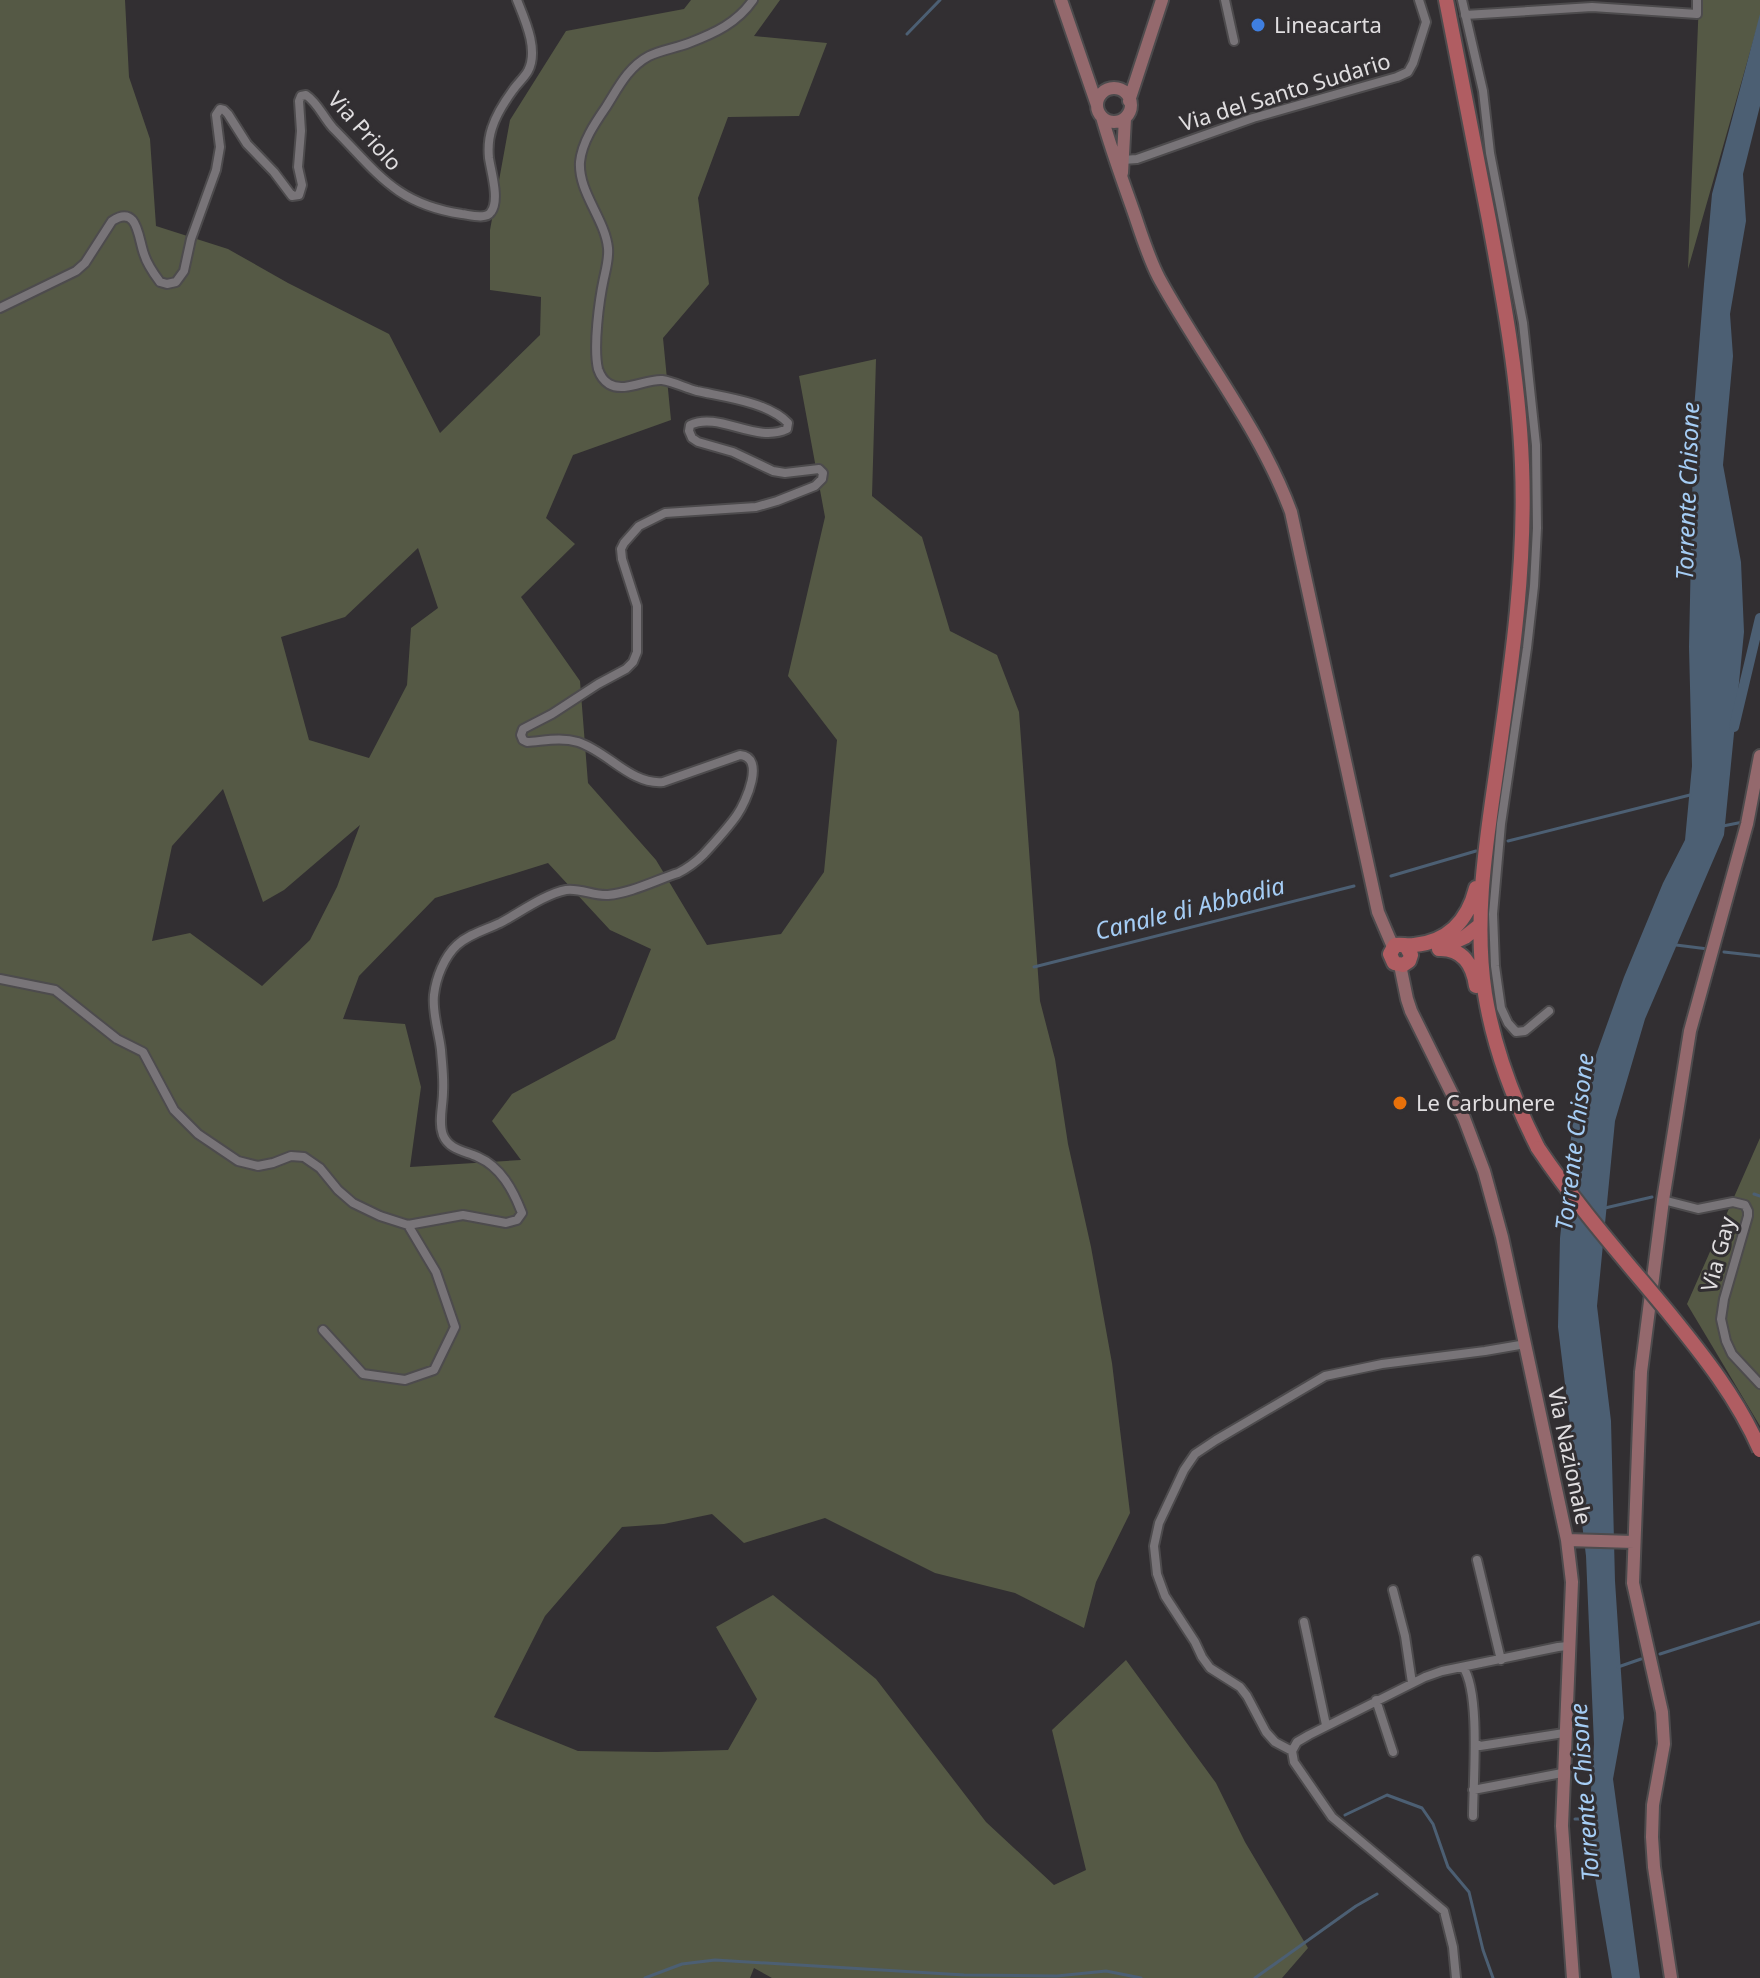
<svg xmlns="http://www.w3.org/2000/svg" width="1760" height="1978" font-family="'Noto Sans',sans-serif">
	<rect width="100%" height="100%" fill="#322f32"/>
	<path fill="#555945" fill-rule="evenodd" d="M0,0H125L129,77L150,139L156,226L228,249L288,283L389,334L440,433L540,335L541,297L490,290V230L510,120L566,31L684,9L691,0H780L754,36L827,43L799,116L728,117L698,198L709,284L663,338L671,420L573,455L546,518L575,544L521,597L580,681L588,783L656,860L707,945L781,934L824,872L837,740L788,676L825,517L799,376L876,359L872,496L922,537L950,631L997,655L1019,712L1040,1001L1055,1059L1068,1144L1091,1247L1112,1363L1130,1513L1096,1582L1084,1628L1015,1593L935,1573L825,1518L744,1543L712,1514L664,1524L622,1527L545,1616L494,1717L578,1751L657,1752L728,1750L757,1699L716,1627L773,1595L876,1679L986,1822L1054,1885L1086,1870L1052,1730L1126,1660L1216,1783L1245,1842L1308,1948L1282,1978H772L754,1968L750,1978H0ZM418,548L438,608L411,628L407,685L369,758L309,740L281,637L345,617ZM223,789L263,902L284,890L360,825L337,887L310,940L262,986L190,933L152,941L172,846ZM548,863L610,930L651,949L615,1039L512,1094L492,1121L521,1160L410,1167L421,1087L405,1024L343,1019L359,976L435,898Z
		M1699,0H1760V17L1688,269Z
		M1760,1138V1426L1687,1304Z"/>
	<path fill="#4c5f73" d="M1760,14V106L1743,174L1746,221L1730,314L1733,356L1723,465L1741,562L1744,632L1724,835L1645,1019L1615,1121L1597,1306L1611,1421L1615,1581L1624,1718L1613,1779L1640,1978H1612L1588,1836L1594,1744L1586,1556L1558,1327L1560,1238L1573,1119L1624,977L1663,883L1685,840L1692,766L1689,647L1694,409L1704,284L1712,194Z"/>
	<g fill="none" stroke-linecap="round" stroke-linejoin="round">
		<path stroke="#4c5f73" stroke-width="3" d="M907,34L940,0
			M1723,826L1743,822
			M1508,841L1690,795
			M1391,876L1476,851
			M1676,945L1708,949
			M1724,952L1760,956
			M1034,967L1354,886
			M1754,1194L1760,1196
			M1605,1208L1652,1197
			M1660,1654L1760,1622
			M1618,1667L1641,1659
			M1345,1815L1387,1795L1422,1808L1433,1824L1448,1867L1469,1892L1483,1950L1493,1978
			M1575,1819H1591
			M645,1978L682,1964L715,1960L964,1975L1057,1976L1106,1971L1141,1978
			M1255,1978L1356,1906L1377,1894"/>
		<path stroke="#4c5f73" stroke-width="10" d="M1734,727L1760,618"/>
		<g stroke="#4d4b4d" stroke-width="12">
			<path id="street" d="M1225,0L1234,41
				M1462,0L1483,91L1490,153L1523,323L1536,445L1537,528L1534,586L1527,648L1501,824L1493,914L1495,966L1501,1008L1508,1023L1516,1032L1525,1031L1549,1011
				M1465,15L1592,7L1697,14V0
				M1123,160L1137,159L1253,118L1397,77L1408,72L1413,63L1426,22L1419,0
				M0,308L76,271L85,263L112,221C138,204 138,238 144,254C147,264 154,274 160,282L167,284L176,282L184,271L191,239L216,170L220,147L216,115L220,109L224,110L228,114L247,144L274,172L292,196L299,195L302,185L298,167L301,131L299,101L301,96L306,95C318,103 323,117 333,128C377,172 395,204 462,214C470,215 486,220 491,212C500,200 491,172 489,158C488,148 489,137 492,128C496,115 505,101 513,90C517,84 524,78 528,71C539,50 525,20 517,0
				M0,979L55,990L117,1039L143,1052L174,1110L198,1134L238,1161L258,1166L273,1163L291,1156L304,1157L320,1168L338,1190L353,1203L380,1216L408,1225L463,1215L506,1223L517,1220L522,1213C513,1190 501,1167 478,1157C465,1151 449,1150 443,1135C438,1122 443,1106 443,1092C444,1078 442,1064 441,1050C439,1032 432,1013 434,995C436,978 444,957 457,945C469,934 485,930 500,923C519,913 545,894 566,890C580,888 594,896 608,895C631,893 656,880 678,873C688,868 696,862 704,854C715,842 728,828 737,815C746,802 766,757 740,755L663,782C631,785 607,751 578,742C561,737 544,741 527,742L523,740L521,735L523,729L552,714L598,684L626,669L633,662L637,652V606L622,559L621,549L624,543L639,526L665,513L756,507L777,501L815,486L822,479L823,473L819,469L785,473L773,471L733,452L698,442L692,438L689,431L690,425C719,411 756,444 787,429L788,423C768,402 724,397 697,391C685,388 675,382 662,380C646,379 624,393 609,384C604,381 600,375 598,369C593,347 599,301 604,278C606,269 609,258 608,248C605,219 578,192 580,162C582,142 595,123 606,107C618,88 628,67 649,56C661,50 676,48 689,43C715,33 737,23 753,0
				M1663,1200L1698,1209L1733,1202L1745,1205L1748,1211V1216L1724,1299L1721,1319L1726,1341L1732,1354L1760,1384
				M323,1330L363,1374L405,1380L434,1370L455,1327L436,1272L408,1225
				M1477,1560L1501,1660
				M1393,1590L1405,1636L1412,1683
				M1304,1622L1326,1725
				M1463,1667C1481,1693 1473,1783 1473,1816
				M1376,1700L1393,1752
				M1475,1743L1480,1746L1564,1733
				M1292,1751L1275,1742L1266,1732L1247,1696L1240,1687L1210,1668L1202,1657L1195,1642L1165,1596L1157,1574L1154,1546L1159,1523L1184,1470L1195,1454L1216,1440L1325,1376L1382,1364L1485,1351L1526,1344
				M1292,1751L1297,1742L1309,1735L1425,1677L1442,1671L1558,1647L1568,1646
				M1292,1751L1294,1762L1332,1817L1444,1911L1453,1947L1456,1978
				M1473,1790L1562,1773"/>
		</g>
		<g stroke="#4d4b4d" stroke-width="16">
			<path id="secondary" d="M1061,0L1097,105
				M1097 105a17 17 0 1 1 34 0a17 17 0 1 1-34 0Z
				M1129,101L1162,0
				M1102,117C1111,149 1122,179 1133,210C1141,233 1148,257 1159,278C1202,357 1260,428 1291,512L1378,912L1393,947
				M1122,173L1125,118
				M1400,965L1407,999L1411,1011L1464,1118L1484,1171L1502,1237L1567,1540L1572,1582L1562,1826L1573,1978
				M1567,1540L1634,1542
				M1671,1978L1654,1867L1652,1837L1653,1805L1664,1744L1662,1712L1633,1583L1641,1372L1663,1200L1690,1031L1747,824L1760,756"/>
		</g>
		<g stroke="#4d4b4d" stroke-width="18">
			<path id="primary" d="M1446,0C1460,73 1475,146 1489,220C1504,301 1519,382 1522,465C1526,565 1512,662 1498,760C1487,838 1473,915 1485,994C1494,1049 1513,1099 1538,1148
				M1406,946L1411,955L1409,961L1403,965L1394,963L1390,954L1395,945C1402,944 1407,946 1414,945C1448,942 1468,920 1476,888
				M1439,949C1463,948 1473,965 1476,986
				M1439,949L1465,937L1480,925"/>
		</g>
		<use href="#street" stroke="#787478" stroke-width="8"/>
		<use href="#secondary" stroke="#94696d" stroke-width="12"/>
		<use href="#primary" stroke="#b05d62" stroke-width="14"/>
		<g stroke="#4d4b4d" stroke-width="18" stroke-linecap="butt">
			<path id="primary-bridge" d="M1538,1148C1577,1206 1624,1259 1668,1312C1703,1355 1738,1399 1760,1450"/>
		</g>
		<use href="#primary-bridge" stroke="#b05d62" stroke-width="14"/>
	</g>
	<circle fill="#3f7fe0" stroke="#322f32" stroke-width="3" cx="1258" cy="25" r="8"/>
	<circle fill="#e8710a" stroke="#322f32" stroke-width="3" cx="1400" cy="1103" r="8"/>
	<g text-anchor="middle" stroke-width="6" stroke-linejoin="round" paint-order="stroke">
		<g font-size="22" fill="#e0dee0" stroke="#322f32" text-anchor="start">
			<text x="1274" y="33">Lineacarta</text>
			<text x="1416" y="1111">Le Carbunere</text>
		</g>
		<g font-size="22" fill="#e0dee0" stroke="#322f32">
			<text transform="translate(1285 92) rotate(-17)" y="8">Via del Santo Sudario</text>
			<text transform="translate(365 131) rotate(48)" y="8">Via Priolo</text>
			<text transform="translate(1718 1254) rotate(-75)" y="8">Via Gay</text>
			<text transform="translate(1570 1456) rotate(78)" y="8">Via Nazionale</text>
		</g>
		<g font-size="24" font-style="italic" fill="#a5cdf5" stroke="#322f32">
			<text transform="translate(1688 491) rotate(-88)" y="8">Torrente Chisone</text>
			<text transform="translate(1190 909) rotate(-14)" y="8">Canale di Abbadia</text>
			<text transform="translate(1575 1142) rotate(-83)" y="8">Torrente Chisone</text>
			<text transform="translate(1585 1792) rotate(-94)" y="8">Torrente Chisone</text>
		</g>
	</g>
</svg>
